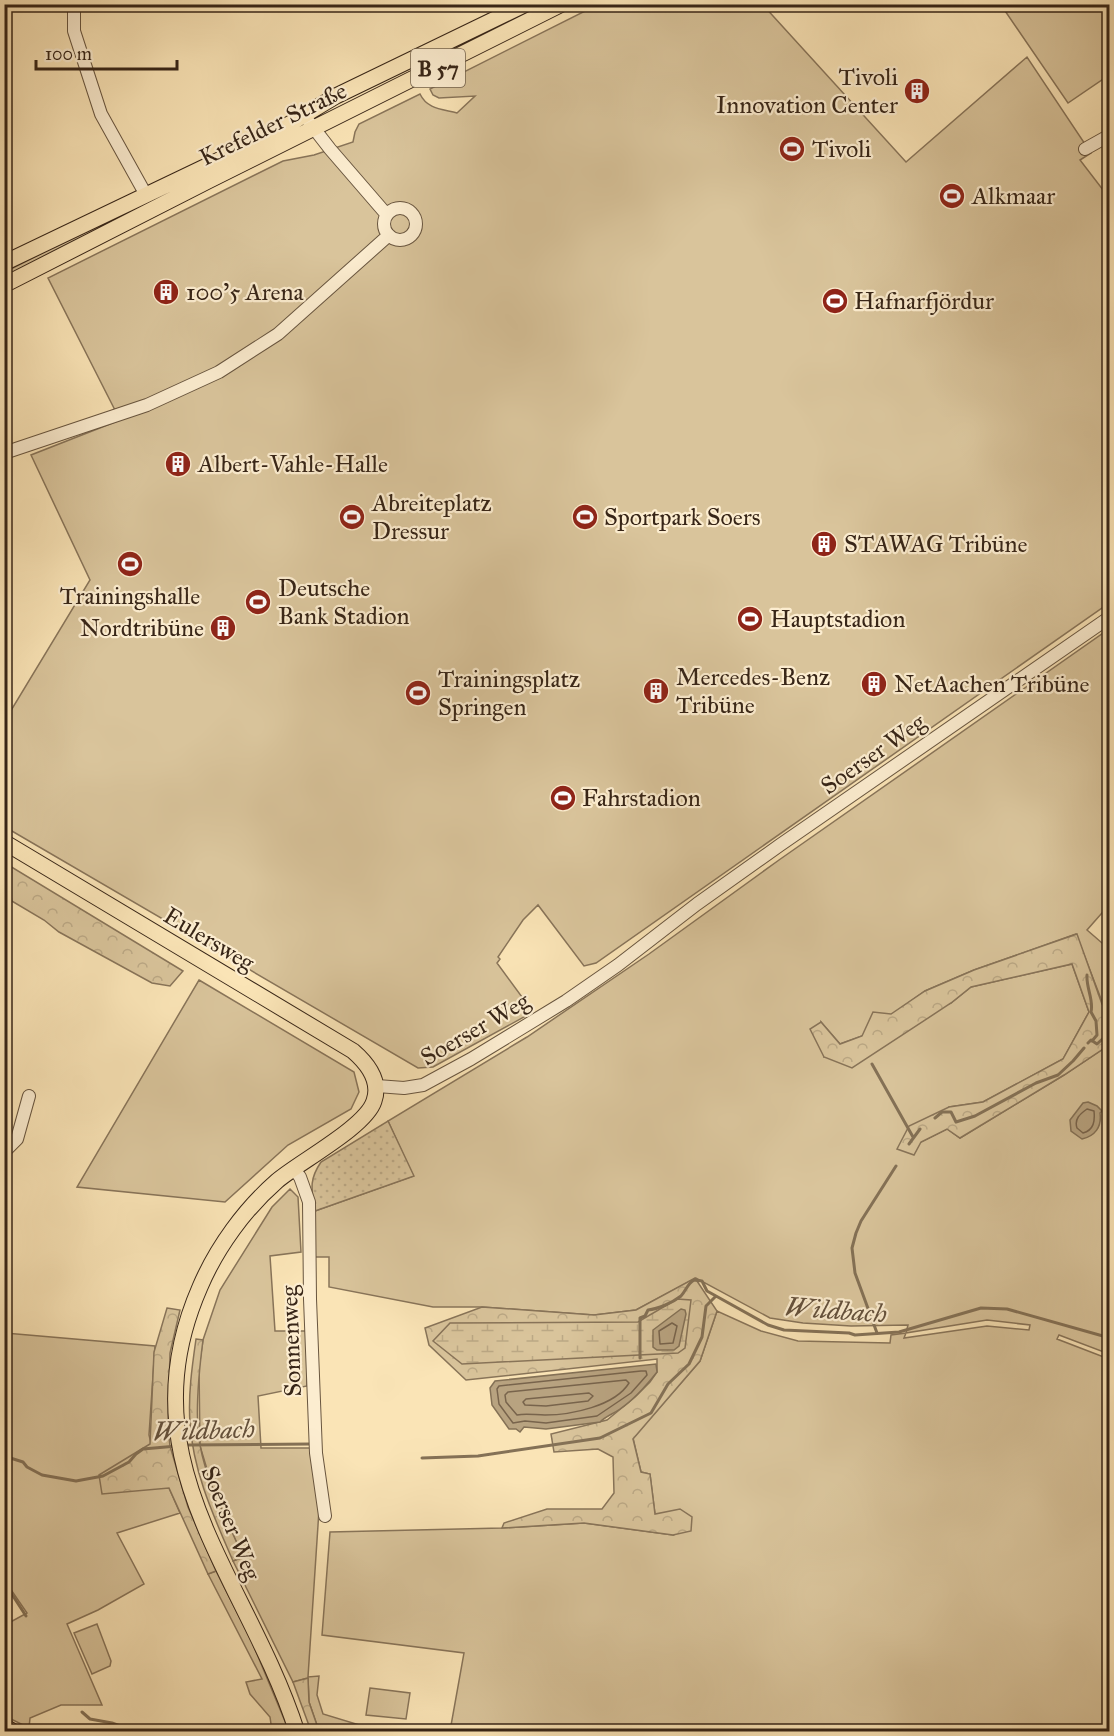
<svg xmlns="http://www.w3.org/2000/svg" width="1114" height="1736" font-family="'IM FELL Great Primer',serif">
	<defs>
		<pattern id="forest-crowns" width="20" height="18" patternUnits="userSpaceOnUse" patternTransform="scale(1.5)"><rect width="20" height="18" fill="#d9c49b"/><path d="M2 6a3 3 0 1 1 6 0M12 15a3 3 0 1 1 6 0" fill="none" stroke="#bba885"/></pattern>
		<pattern id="wetland-marsh" width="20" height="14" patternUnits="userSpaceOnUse" patternTransform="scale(1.5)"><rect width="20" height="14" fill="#d9c49b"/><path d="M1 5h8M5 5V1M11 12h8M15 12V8" fill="none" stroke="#bba885"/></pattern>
		<pattern id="garden-dots" width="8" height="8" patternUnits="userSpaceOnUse" patternTransform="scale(1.5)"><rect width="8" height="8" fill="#d9c49b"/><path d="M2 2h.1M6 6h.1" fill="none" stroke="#bba885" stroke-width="1.8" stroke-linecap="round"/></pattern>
	</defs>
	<rect width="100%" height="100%" fill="#fae4b6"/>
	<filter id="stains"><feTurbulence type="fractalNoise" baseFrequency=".00333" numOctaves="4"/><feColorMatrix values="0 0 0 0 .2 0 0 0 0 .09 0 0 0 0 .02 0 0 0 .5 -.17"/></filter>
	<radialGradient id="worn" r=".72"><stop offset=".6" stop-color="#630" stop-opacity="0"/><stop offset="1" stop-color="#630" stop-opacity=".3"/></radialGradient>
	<path fill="#d9c49b" stroke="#887459" stroke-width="1.5" fill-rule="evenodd" d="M597,5H763L906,162L1027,57L1091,153L1080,160L1110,199L1109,603L596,963L584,966L538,905L523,920L498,957L500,959L497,963L533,1012L433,1067L418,1068L5,827L4,722L90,580L31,455L120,420L48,278L283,161L314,155L353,142L355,132L359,124L420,94C427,109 442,109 457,113L475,96L439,98L433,95L430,89Z
		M1001,5H1109V75L1068,103Z
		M288,135L5,279V272L118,214Z
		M1109,629V905L1087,930L1109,949V1005L1103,1004L1076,934L974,970L925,991L862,1036L840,1044L821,1022L824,1057L951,1003L971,987L1072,964L1089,1012L1063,1059L983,1102L949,1107L921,1142L947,1129L960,1138L1064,1075L1109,1045V1354L1059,1335L1057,1339L1109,1359V1731H450L464,1653L322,1635L330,1532L502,1528L584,1523L673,1535L655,1514L650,1474L641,1472L633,1438L700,1361L717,1311L761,1331L798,1341L890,1343L891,1335L906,1333L908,1325L851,1326L803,1323L770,1318L696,1278L636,1310L594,1315L482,1307H433L329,1287V1257H315V1211L413,1176L388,1121L527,1037L649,954L779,860ZM987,1320L1030,1325L1029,1330L987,1326L904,1338L906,1333Z
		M199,980L354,1072L359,1092L351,1109L288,1145L225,1202L77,1187Z
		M290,1189L298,1197L301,1252L270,1256L275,1331H307V1386L258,1396L261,1448H312L319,1510L308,1677L319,1676L317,1695L323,1714L379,1731H319L309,1702L308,1678L293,1682L233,1561L243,1557L213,1489L200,1446L199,1368L203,1340L220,1290L272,1207Z
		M5,1333L155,1346L149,1435L162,1488H169L180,1513L117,1533L144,1584L98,1610L67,1624L102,1705H61L30,1718L29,1728L5,1716L9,1707L5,1705V1625L27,1613L5,1581Z
		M216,1571L252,1642L289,1731H272L270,1717L250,1694L246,1682L262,1679L208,1574Z
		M97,1624L111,1661L110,1666L92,1674L74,1633Z
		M370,1688L410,1693L406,1719L366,1715Z"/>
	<path fill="url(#forest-crowns)" stroke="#887459" stroke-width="1.5" d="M4,863H5L183,971L170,986L152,983L59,932L44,920L5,897Z
		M1077,934L1102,1004L1109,1005V1045L1064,1075L960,1138L947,1129L921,1142L914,1155L897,1149L909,1126L949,1107L983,1102L1063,1059L1089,1012L1072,964L971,987L951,1003L852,1068L824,1057L810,1029L821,1022L840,1044L862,1036L873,1012L891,1014L925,991L974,970Z
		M695,1278L717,1311L700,1361L633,1439L641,1472L650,1474L655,1514L680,1509L692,1517L691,1531L673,1535L584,1523L502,1528L504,1523L547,1509H602L614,1493L613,1457L598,1449L554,1452L551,1434L607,1420L635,1397L650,1382L657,1372V1359L466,1380L429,1345L425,1328L482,1307L594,1315L636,1310Z
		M167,1308L180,1310L170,1353L168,1427L170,1446L188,1507L216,1571L208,1574L169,1488L102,1494L99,1475L150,1444L154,1352Z
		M196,1339L203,1340C199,1371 194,1415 200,1445C207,1484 228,1521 243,1557L233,1561C214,1517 193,1472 190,1423C188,1395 192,1367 196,1339Z
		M308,1678L309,1702L319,1731H311L293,1682Z"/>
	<path fill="url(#wetland-marsh)" stroke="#887459" stroke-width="1.5" d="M677,1299L691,1300L685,1348L678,1353L462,1364L433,1341L450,1323L638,1322Z"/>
	<path fill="url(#garden-dots)" stroke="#887459" stroke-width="1.5" d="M388,1121L414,1176L315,1211C312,1191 308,1181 321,1162Z"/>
	<path fill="#b8a380" stroke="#847156" stroke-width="1.5" d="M1088,1102L1097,1106L1102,1111L1100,1113C1102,1127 1095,1136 1082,1139L1071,1131L1070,1120L1083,1103Z
		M681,1309L685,1310L686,1314L679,1346L674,1350H657L653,1347V1330Z
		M656,1364L657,1372C646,1386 635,1399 620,1409C613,1414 606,1416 600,1422L546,1429L524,1427L520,1432L516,1429H509L492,1405L490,1388L495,1381Z"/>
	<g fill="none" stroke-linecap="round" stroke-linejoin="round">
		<path stroke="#78644c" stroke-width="1.5" d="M1087,1109L1094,1111C1095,1121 1094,1130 1083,1133L1077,1128C1074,1119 1080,1114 1087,1109Z
			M672,1323L677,1326L673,1343L660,1344L659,1331Z
			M641,1371H646L647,1375L631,1393L597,1416L546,1423L525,1421L513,1423L499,1404L497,1389L499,1386Z
			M626,1380L629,1383C615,1406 571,1415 545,1415C535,1415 526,1413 517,1415L506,1402L505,1395L508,1392Z
			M589,1393L593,1396L588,1401L546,1406L525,1405L523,1402L526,1399Z"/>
		<path stroke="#847156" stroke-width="3" d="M1087,975C1086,988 1094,1000 1091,1012L1096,1021L1097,1035L1092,1041
			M1088,1043L1091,1040L1097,1044L1110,1032
			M872,1064L913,1137
			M935,1118L942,1112H951L956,1122L975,1116L1036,1083L1058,1075L1073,1061L1084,1048
			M909,1144L920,1129
			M877,1333L855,1273L852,1248L856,1233L861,1221L896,1166
			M640,1358V1318L645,1316L648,1310C658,1309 672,1303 681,1296C686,1291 687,1284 694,1280L702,1281L707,1291L716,1296
			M187,1445L311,1444
			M4,1456L23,1462L27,1467L42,1475L76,1481L103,1476L129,1462L136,1454L143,1449L177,1446
			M422,1458L478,1456L600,1438L651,1413L668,1384L689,1364L702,1337L706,1306L716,1296L768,1325L784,1330L849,1333L855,1335L899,1332L981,1308L1007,1309L1110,1338
			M4,1582L26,1616
			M82,1712L90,1719L112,1723L136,1732"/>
		<g stroke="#68553f" stroke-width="14">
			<path id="minor" d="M74,4V31L101,114L146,195
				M4,5L5,4
				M309,122L330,149L387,215
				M1085,149L1110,135
				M384 224a16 16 0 1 1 32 0a16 16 0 1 1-32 0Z
				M4,453L147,405L219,372L278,334L389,235
				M377,1086L404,1088L423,1085L471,1059L566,1001L618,965L697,904L780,845L1110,617
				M4,1152L17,1139L29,1096
				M293,1168L300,1177L309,1202L310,1299L316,1453L325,1516"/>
		</g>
		<g stroke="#372517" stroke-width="17">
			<path id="major" d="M4,263L213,163L286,126L336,96L526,4
				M4,285L208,181L562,4
				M4,842L353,1051C368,1064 381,1081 374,1101C366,1127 299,1162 277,1181C245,1209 217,1247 200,1287C123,1463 247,1576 297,1732"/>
		</g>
		<g stroke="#372517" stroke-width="20">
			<path id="highway" d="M4,1728L11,1732"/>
		</g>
		<use href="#minor" stroke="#fcedd0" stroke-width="12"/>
		<use href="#major" stroke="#fae4b6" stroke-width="15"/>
		<use href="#highway" stroke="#fae4b6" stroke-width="18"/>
	</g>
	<defs>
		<g id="building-disc" transform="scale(1.35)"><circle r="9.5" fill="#8f2418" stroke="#fcedd0"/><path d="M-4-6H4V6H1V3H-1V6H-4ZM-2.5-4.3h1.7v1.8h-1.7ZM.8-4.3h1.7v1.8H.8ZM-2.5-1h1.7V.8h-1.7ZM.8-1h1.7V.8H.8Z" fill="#fff"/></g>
		<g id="stadium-disc" transform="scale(1.35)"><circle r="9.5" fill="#8f2418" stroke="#fcedd0"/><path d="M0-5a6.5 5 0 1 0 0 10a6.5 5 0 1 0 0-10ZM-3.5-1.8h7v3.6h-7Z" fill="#fff"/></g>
	</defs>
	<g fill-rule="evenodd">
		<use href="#building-disc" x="917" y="91"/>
		<use href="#stadium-disc" x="792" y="149"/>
		<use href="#stadium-disc" x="952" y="196"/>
		<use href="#building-disc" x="166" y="292"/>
		<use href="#stadium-disc" x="835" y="301"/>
		<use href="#building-disc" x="178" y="464"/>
		<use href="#stadium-disc" x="352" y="517"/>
		<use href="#stadium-disc" x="585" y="517"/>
		<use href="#building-disc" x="824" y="544"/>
		<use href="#stadium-disc" x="130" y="564"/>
		<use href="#stadium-disc" x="258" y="602"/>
		<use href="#stadium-disc" x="750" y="619"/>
		<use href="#building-disc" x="223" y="628"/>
		<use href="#building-disc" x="874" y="684"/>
		<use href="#building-disc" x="656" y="691"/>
		<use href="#stadium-disc" x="418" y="693"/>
		<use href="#stadium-disc" x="563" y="798"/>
	</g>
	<g text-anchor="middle" stroke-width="4.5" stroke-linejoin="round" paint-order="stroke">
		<rect fill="#fcedd0" stroke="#72614e" stroke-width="1.5" x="411" y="49" width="54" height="38" rx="4.5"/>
		<g font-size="22" font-weight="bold" fill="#372517">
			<text x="438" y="76">B 57</text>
		</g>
		<g font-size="24" fill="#372517" stroke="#fcedd0" text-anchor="start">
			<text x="898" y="85" text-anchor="end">Tivoli<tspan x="898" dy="28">Innovation Center</tspan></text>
			<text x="812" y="157">Tivoli</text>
			<text x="972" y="204">Alkmaar</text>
			<text x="186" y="300">100’5 Arena</text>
			<text x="854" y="309">Hafnarfjördur</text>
			<text x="198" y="472">Albert-Vahle-Halle</text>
			<text x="372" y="511">Abreiteplatz<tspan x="372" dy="28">Dressur</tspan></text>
			<text x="604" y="525">Sportpark Soers</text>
			<text x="844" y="552">STAWAG Tribüne</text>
			<text x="278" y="596">Deutsche<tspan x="278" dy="28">Bank Stadion</tspan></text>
			<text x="130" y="604" text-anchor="middle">Trainingshalle</text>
			<text x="770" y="627">Hauptstadion</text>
			<text x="204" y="636" text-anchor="end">Nordtribüne</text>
			<text x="676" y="685">Mercedes-Benz<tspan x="676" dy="28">Tribüne</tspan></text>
			<text x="438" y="687">Trainingsplatz<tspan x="438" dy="28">Springen</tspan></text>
			<text x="894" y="692">NetAachen Tribüne</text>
			<text x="582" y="806">Fahrstadion</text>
		</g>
		<g font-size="24" fill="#372517" stroke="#fcedd0">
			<text transform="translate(273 124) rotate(-26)" y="8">Krefelder Straße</text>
			<text transform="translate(873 754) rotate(-35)" y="8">Soerser Weg</text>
			<text transform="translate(209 939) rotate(31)" y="8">Eulersweg</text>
			<text transform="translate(475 1029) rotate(-30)" y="8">Soerser Weg</text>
			<text transform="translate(291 1341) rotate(-92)" y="8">Sonnenweg</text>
			<text transform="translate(231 1523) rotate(68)" y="8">Soerser Weg</text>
		</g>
		<g font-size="26" font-style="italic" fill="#64513c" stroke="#fcedd0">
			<text transform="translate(836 1310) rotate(4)" y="9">Wildbach</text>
			<text transform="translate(204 1430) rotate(-2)" y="9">Wildbach</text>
		</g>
	</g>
	<rect width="1114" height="1736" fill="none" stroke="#fae4b6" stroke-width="24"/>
	<rect x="6" y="6" width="1102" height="1724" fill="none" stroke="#372517" stroke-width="3"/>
	<rect x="12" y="12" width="1090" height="1712" fill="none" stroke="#372517" stroke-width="1.5"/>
	<path d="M36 60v9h141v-9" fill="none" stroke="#372517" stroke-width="3"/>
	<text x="45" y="60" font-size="18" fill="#372517" stroke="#fcedd0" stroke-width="4.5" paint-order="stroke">100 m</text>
	<rect width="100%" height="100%" filter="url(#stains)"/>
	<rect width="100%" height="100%" fill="url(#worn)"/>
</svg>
